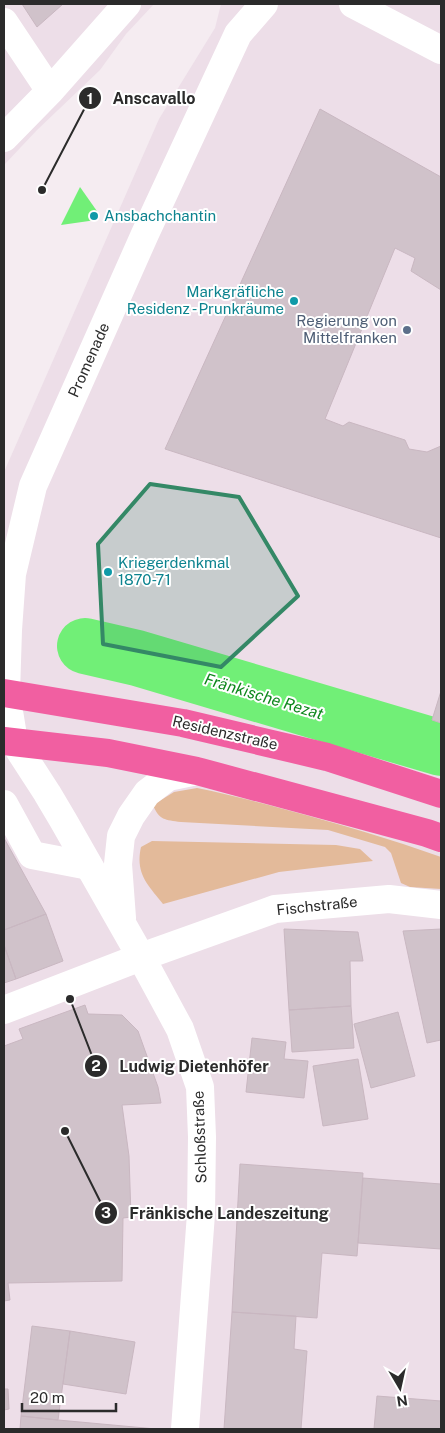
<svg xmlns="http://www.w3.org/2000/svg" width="445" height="1433" font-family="'Public Sans',sans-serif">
	<rect width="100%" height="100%" fill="#eddee8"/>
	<path fill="#e3ba9a" d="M197,788C227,794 257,802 287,810C339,824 391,839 441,857V889L410,887L401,883L391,853L385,847L328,830L181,822C165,820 159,820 153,805L174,792Z
		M152,841L336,845L360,849L373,861L279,872L163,904C148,885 135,874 141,847Z"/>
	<path fill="#f5ecf1" d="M154,4H221L215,28L159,119L4,472V165L37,130L100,70L126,34Z"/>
	<path fill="#71ef77" d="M80,187L99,214L96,220L61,225Z"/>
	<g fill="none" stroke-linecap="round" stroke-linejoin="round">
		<path stroke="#71ef77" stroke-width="56" d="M85,646L137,658L441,748"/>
	</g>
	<path fill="#d0c2ca" stroke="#c9b7c1" d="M22,4H63L37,27Z
		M320,109L441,177V290L411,271L415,258L395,248L325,419L343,426L349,422L405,440L409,449L427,452L441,446V538L165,449Z
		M441,691V723L432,720Z
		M4,838L46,914L4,930Z
		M46,914L63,961L16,979L4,945V930Z
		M284,929L358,932L363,961H350L351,1006L289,1010Z
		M441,929V1040L427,1043L403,931Z
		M4,945L16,979L4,983Z
		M85,1005L88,1014L122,1015L138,1031L158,1087L161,1103L122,1105L129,1156L131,1217L123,1218L122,1281L8,1283L10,1300L4,1301V1046L23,1039L19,1029Z
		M351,1006L354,1048L292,1052L289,1010Z
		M398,1012L415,1076L371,1088L354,1024Z
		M252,1038L286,1042L284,1059L308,1061L304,1098L246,1092Z
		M358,1059L368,1119L323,1126L313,1066Z
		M240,1164L363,1173L357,1256L322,1253L317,1318L232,1312Z
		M363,1178L441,1184V1249L358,1243Z
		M232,1312L296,1316L294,1349L307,1351L301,1429H224Z
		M32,1326L70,1331L58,1420L21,1416Z
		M70,1331L135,1342L126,1394L63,1384Z
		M4,1389H8L9,1409L4,1410Z
		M377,1396L441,1401V1429H374Z
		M21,1416L58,1420L156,1429H20Z"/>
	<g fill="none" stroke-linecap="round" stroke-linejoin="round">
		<path stroke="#fff" stroke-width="28" d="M353,4L441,50
			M4,22L50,91
			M4,138L50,91L127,4
			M4,804L32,855L89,866
			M4,1010L141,957L275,909L389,899L441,905"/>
		<path stroke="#fff" stroke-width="28" d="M122,918L118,864L121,836L131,816L147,793L168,777L197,771
			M185,1429L201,1214L202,1137L200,1087L180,1029L141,957L63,820L47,793L14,742L6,693L8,630L12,574L33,486L145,234L238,34L264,4"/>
		<path stroke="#f15fa1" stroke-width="28" d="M4,693L183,723L327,757L441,794
			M4,741L108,753L197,771L427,833L441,838"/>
	</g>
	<path fill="#348866" fill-opacity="0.2" stroke="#348866" stroke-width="4" stroke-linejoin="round" d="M150,484L239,497L298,596L221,667L103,644L98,544Z"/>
	<g fill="#0f9aa8" stroke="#fff" stroke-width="2">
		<circle cx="94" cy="216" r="5"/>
		<circle cx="294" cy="301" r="5"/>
		<circle cx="108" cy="572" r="5"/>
	</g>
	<circle fill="#5c6f8a" stroke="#fff" stroke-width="2" cx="407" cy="330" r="5"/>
	<g text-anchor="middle" stroke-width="4" stroke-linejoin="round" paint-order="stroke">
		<g font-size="15" fill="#0d838f" stroke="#fff" text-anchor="start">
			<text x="104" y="221">Ansbachchantin</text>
			<text x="284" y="297" text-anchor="end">Markgräfliche<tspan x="284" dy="17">Residenz - Prunkräume</tspan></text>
			<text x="118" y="568">Kriegerdenkmal<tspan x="118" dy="17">1870-71</tspan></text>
		</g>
		<g font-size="15" fill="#4e5e75" stroke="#fff" text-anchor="end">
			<text x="397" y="326">Regierung von<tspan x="397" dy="17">Mittelfranken</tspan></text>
		</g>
		<g font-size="15" fill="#2b2b2b" stroke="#fff">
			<text transform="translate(89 360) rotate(-66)" y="5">Promenade</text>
			<text transform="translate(225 733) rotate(13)" y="5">Residenzstraße</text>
			<text transform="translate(317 906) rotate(-6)" y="5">Fischstraße</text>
			<text transform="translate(200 1137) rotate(-92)" y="5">Schloßstraße</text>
		</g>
		<g font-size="16" font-style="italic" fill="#0e881d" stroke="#fff">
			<text transform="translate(264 696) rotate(17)" y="6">Fränkische Rezat</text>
		</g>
	</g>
	<path fill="none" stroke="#2b2b2b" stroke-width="2" d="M42 190L90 98M70 999L96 1066M65 1131L106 1213"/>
	<g fill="#2b2b2b" stroke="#fff" stroke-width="2">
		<circle cx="42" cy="190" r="5"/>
		<circle cx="70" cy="999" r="5"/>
		<circle cx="65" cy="1131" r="5"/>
		<circle cx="90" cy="98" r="12"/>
		<circle cx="96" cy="1066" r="12"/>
		<circle cx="106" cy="1213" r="12"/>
	</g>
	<g font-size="15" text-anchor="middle" font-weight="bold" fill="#fff">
		<text x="90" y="104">1</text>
		<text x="96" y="1071">2</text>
		<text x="106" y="1218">3</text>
	</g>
	<g font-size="16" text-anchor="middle" font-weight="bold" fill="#2b2b2b" stroke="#fff" stroke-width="4" stroke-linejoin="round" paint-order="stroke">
		<text x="154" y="104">Anscavallo</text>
		<text x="194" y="1072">Ludwig Dietenhöfer</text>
		<text x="229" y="1219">Fränkische Landeszeitung</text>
	</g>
	<rect width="445" height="1433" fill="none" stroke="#2b2b2b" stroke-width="10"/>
	<g transform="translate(400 1388) rotate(171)" stroke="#ffffff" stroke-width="4" paint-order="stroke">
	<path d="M0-4L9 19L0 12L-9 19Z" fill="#2b2b2b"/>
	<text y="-8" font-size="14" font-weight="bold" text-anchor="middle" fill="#2b2b2b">N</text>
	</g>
	<path d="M22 1403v8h94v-8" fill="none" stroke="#2b2b2b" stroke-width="2.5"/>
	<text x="30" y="1403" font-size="15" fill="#2b2b2b" stroke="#ffffff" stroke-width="4" paint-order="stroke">20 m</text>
</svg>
